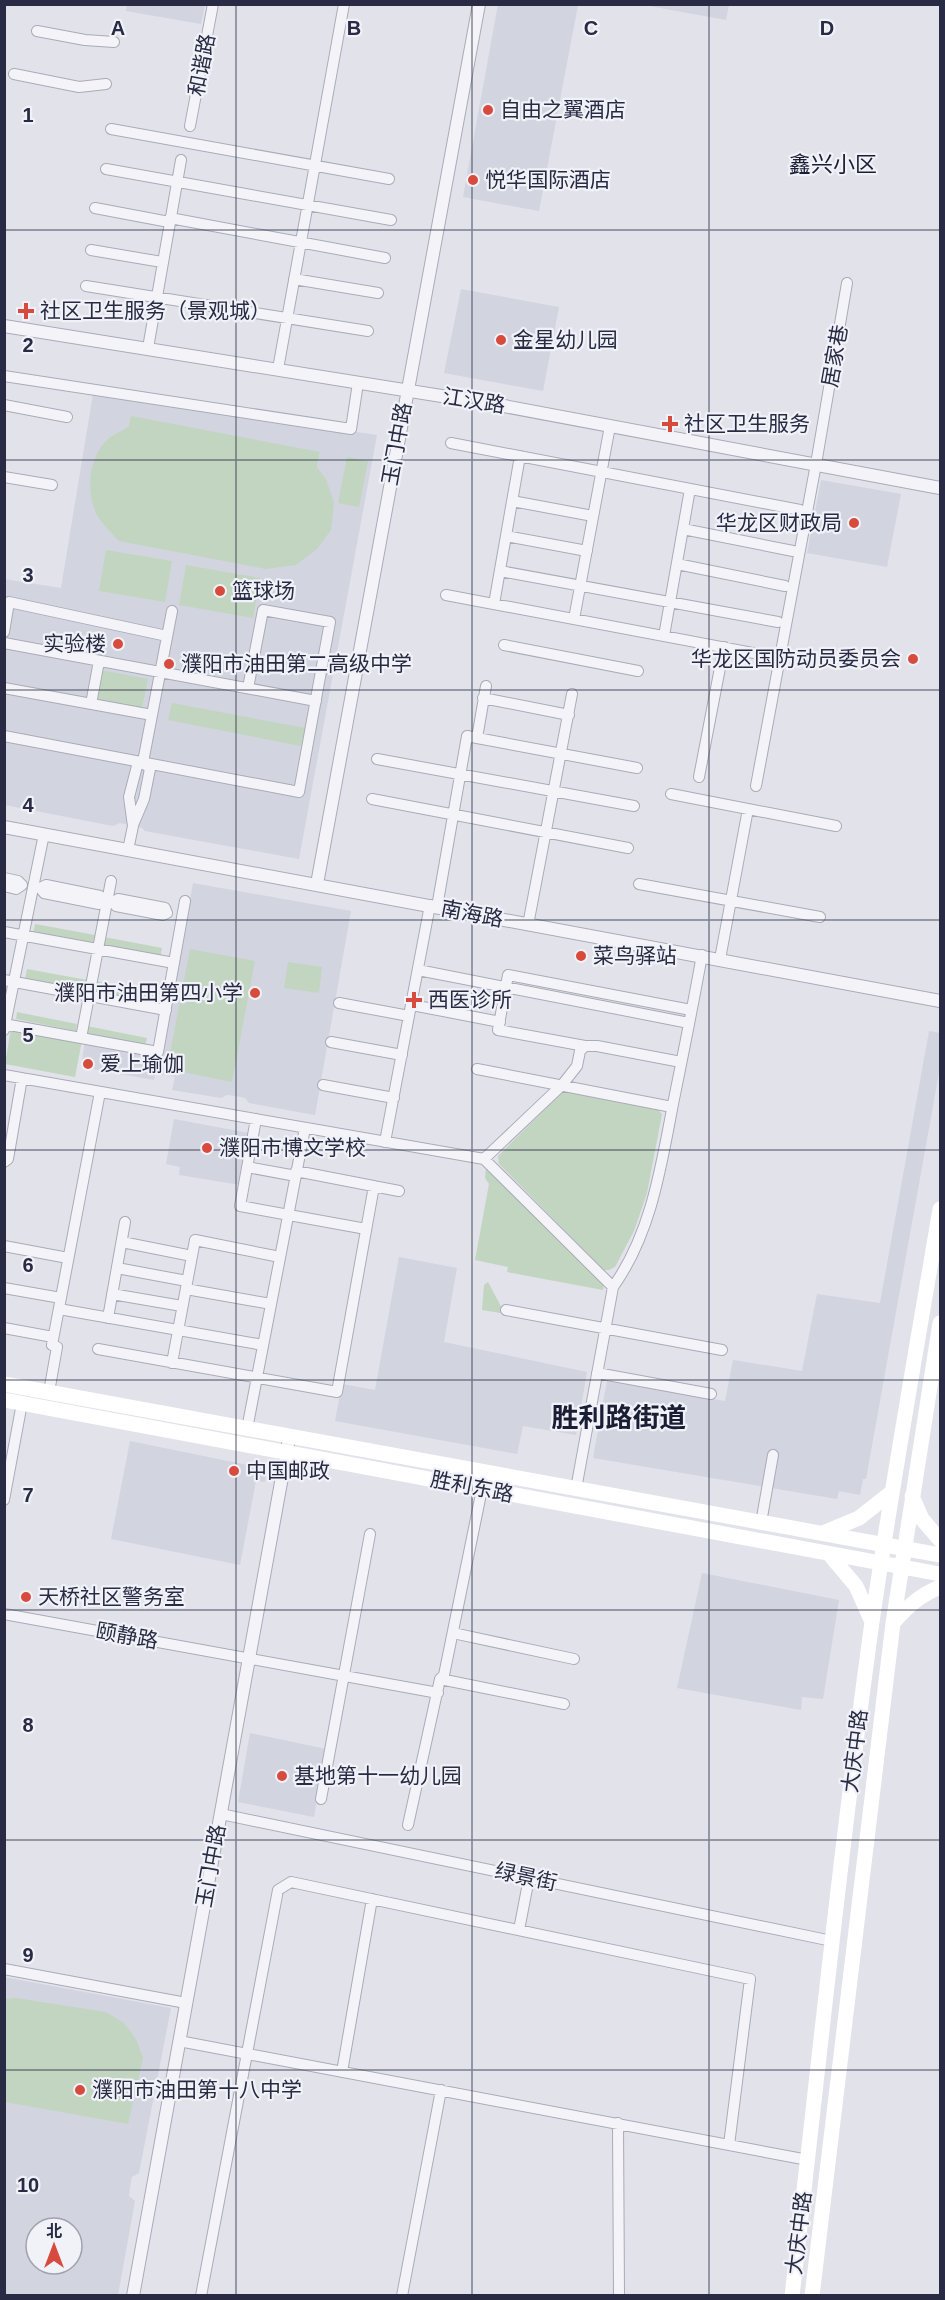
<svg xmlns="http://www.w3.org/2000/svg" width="945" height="2300" font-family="Helvetica,'Noto Sans SC',sans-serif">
	<rect width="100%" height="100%" fill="#e1e2ea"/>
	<path fill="#d2d4df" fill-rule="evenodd" d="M498,4L578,5L539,211L463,197Z
		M127,5V4L205,5L201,24L126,11Z
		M644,5H729L726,20Z
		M461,289L559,307L543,391L444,373Z
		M93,394L377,435L299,859L145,831L142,828L120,823L113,826L5,805L4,579L61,588ZM129,426L320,453L317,467L326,479L93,463L107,440Z
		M821,480L901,494L887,567L807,553Z
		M193,883L351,911L315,1115L249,1103L245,1098L236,1096L227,1095L221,1098L172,1090L175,1077L159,1074Z
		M929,1031L940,1033V1067L866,1479H863L860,1495L839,1491L837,1499L593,1458L607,1381L725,1401L733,1360L802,1371L817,1294L880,1303Z
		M85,1041L159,1055L154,1080L81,1067Z
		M174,1119L249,1133L240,1185L179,1175L180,1167L166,1164Z
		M399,1257L457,1268L444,1342L587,1372L576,1435L523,1426L517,1454L335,1421L342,1384L375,1390Z
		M130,1441L267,1469L265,1482L256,1481L240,1565L111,1539Z
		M702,1573L839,1600L823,1699L802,1697L801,1710L677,1688Z
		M250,1733L326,1749L314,1817L238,1802Z
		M4,1977L171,2008L139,2173L132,2177L130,2187L129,2196L135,2201L118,2295H5ZM36,2228H72V2264H36Z"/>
	<path fill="#c1d5c1" d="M131,416L320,452L317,467L326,479L334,503L331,530L317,549L296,565L266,569L119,541C110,531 98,521 94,508C86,486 90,454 109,438C115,434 123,430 129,426Z
		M347,457L368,461L359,507L338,503Z
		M106,550L172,561L165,602L99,591Z
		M186,565L260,578L253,618L179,605Z
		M101,670L148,679L142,708L96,699Z
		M172,703L305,728L301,746L168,720Z
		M35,924L95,935L93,946L33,934Z
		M104,937L162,948L160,959L101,947Z
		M190,949L255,961L232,1082L167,1069Z
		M288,962L322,967L319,993L284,988Z
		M27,969L87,980L85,990L25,979Z
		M95,981L154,993L152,1004L93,993Z
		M17,1012L77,1024L76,1031L16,1019Z
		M87,1026L147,1038L145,1046L85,1034Z
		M11,1028L82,1040L75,1077L5,1064Z
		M566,1092L658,1110L662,1114L647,1193L634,1231L615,1267L609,1270H604L499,1164L498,1156L561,1093Z
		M486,1167L604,1283L603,1290L507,1272L508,1267L475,1260L489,1184L485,1178Z
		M488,1282L504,1312L500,1313L482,1310L484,1285Z
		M16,1998L106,2012L124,2023L136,2039L143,2058L128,2124L5,2102V1999Z"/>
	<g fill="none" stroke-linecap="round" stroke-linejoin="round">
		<g stroke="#aaabb8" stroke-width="12">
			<path id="minor" d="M37,31L85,40L114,42
				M14,74L79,87L106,84
				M190,126L213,4
				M111,129L389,179
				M106,169L391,220
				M95,208L169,222
				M170,218L385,258
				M91,250L162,262
				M294,279L378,293
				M86,286L368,331
				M148,348L181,160
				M278,369L344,4
				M4,376L351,429L358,383
				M4,405L67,417
				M451,443L800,510
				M4,477L52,485
				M512,501L593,516
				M683,529L793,551
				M506,536L587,551
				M677,564L785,586
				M500,571L778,622
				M446,595L780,658
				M494,604L520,456
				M574,619L610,426
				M4,632L9,602L167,636
				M664,636L690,489
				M4,643L316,701
				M504,645L638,671
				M4,688L152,715
				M483,698L569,715
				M91,704L99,661
				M4,736L299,792L330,622L263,610L248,688
				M477,738L637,768
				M377,759L634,806
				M699,777L724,647
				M756,786L816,464L847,283
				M671,794L836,826
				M372,799L628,848
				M133,825L144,799L150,769L143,762
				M128,850L133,826L129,797L137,766L143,762L172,611
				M4,878L18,881L22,885L16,889L4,886
				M639,884L820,917
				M46,885L100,896L104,901L99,904L44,893L40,888Z
				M118,899L165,908L167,913L163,915L116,906L113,902Z
				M437,907L467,736L477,738L486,686
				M528,925L572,694
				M4,932L174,963
				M720,959L748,809
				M418,970L689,1023
				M4,980L166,1010
				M339,1003L409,1016
				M412,1005L500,1022
				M4,1024L158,1052L185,901
				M4,1030L44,834
				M81,1038L111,881
				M331,1042L402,1055
				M585,1046L498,1030L508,975L691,1010
				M477,1069L672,1107
				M4,1075L484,1159L613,1287
				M323,1085L394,1098
				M256,1119L240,1206L366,1229
				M385,1142L430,905
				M484,1159L562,1085L577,1066L580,1051L585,1046H597L681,1062
				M4,1162L8,1159L22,1078
				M247,1167L296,1176
				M296,1171L399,1191
				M122,1242L192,1256
				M4,1246L68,1258
				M117,1268L187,1281
				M4,1288L61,1298
				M186,1289L271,1304
				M112,1294L182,1306
				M59,1309L263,1345
				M506,1310L722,1350
				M108,1318L125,1222
				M4,1328L53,1337
				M98,1349L337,1392L374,1186
				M172,1363L195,1240L280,1257
				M597,1373L711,1394
				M49,1392L57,1347L52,1345L100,1092
				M247,1429L305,1128
				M576,1489L613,1287C651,1234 661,1167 673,1104C683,1055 693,1005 702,955
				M4,1500L22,1403
				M761,1523L773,1455
				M4,1614L438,1693
				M453,1633L574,1659
				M440,1679L564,1704
				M321,1799L370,1534
				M221,1814L832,1941
				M408,1825L440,1679L444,1675L482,1489
				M519,1930L529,1878
				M4,1969L186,2003
				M179,2041L808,2160
				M342,2072L372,1899
				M618,2123L619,2296
				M201,2296L278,1890L291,1882L750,1979L729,2145
				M402,2296L441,2090"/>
		</g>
		<g stroke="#aaabb8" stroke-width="14">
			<path id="tertiary" d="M4,326L504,406L940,488
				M4,827L940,1001
				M317,884L479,4
				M133,2296L288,1444"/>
		</g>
		<use href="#minor" stroke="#f4f4f8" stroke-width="10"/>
		<use href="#tertiary" stroke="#f4f4f8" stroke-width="12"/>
		<path stroke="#fff" stroke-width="15" d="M4,1384L940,1555
			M4,1400L940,1574
			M912,1496L922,1519L940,1540
			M823,1533L859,1518L892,1492
			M829,1554L856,1586L872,1622
			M893,1623C907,1607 920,1595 940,1587
			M792,2296C818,2071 841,1846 872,1622C892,1484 917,1346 940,1209
			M812,2296L893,1623L940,1323"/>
	</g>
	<path fill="none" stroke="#282b43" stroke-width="1.5" stroke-opacity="0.55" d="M236,4V2296M472,4V2296M709,4V2296M4,230H940M4,460H940M4,690H940M4,920H940M4,1150H940M4,1380H940M4,1610H940M4,1840H940M4,2070H940"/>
	<g fill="#d74b3e" stroke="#f0f2f8" stroke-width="2">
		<circle cx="488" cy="110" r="6"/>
		<circle cx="473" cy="180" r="6"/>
		<path d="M23 302h6v6h6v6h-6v6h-6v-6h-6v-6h6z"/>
		<circle cx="501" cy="340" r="6"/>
		<path d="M667 415h6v6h6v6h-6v6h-6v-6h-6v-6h6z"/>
		<circle cx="854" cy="523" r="6"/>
		<circle cx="220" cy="591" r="6"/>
		<circle cx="118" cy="644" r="6"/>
		<circle cx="913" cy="659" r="6"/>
		<circle cx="169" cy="664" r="6"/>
		<circle cx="581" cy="956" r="6"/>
		<circle cx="255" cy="993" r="6"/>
		<path d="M411 991h6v6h6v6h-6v6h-6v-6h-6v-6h6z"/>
		<circle cx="88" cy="1064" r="6"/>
		<circle cx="207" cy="1148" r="6"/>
		<circle cx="234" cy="1471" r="6"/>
		<circle cx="26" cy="1597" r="6"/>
		<circle cx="282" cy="1776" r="6"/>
		<circle cx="80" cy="2090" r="6"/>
	</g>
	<g text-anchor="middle" stroke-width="4.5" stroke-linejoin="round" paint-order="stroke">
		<g font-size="21" fill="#282b43" stroke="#f0f2f8">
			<text transform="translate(202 65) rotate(-79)" y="7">和谐路</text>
			<text transform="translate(835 356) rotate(-80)" y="7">居家巷</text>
			<text transform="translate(474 401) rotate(9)" y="7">江汉路</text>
			<text transform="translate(397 444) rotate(-80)" y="7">玉门中路</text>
			<text transform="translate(472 914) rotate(11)" y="7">南海路</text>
			<text transform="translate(472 1487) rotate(11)" y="7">胜利东路</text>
			<text transform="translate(127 1636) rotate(10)" y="7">颐静路</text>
			<text transform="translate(855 1751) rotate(-83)" y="7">大庆中路</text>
			<text transform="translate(211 1866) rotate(-80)" y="7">玉门中路</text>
			<text transform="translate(526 1877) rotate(12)" y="7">绿景街</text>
			<text transform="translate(799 2233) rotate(-83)" y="7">大庆中路</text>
		</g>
		<g font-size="21" fill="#282b43" stroke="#f0f2f8" text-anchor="start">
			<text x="500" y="117">自由之翼酒店</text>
			<text x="485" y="187">悦华国际酒店</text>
			<text x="40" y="318">社区卫生服务（景观城）</text>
			<text x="513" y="347">金星幼儿园</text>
			<text x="684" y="431">社区卫生服务</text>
			<text x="842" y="530" text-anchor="end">华龙区财政局</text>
			<text x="232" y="598">篮球场</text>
			<text x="106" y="651" text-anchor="end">实验楼</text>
			<text x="901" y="666" text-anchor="end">华龙区国防动员委员会</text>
			<text x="181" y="671">濮阳市油田第二高级中学</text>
			<text x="593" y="963">菜鸟驿站</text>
			<text x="243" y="1000" text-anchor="end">濮阳市油田第四小学</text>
			<text x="428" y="1007">西医诊所</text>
			<text x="100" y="1071">爱上瑜伽</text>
			<text x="219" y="1155">濮阳市博文学校</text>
			<text x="246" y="1478">中国邮政</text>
			<text x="38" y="1604">天桥社区警务室</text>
			<text x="294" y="1783">基地第十一幼儿园</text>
			<text x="92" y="2097">濮阳市油田第十八中学</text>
		</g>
		<g font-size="22" fill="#1a1d34" stroke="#f0f2f8">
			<text x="833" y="172">鑫兴小区</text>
		</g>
		<g font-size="27" font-weight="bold" fill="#1a1d34" stroke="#f0f2f8">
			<text x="619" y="1427">胜利路街道</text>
		</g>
	</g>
	<g font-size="20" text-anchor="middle" font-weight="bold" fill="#282b43" stroke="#f0f2f8" stroke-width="4.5" stroke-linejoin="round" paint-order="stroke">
		<text x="118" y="35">A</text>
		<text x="354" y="35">B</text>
		<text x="591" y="35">C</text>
		<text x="827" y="35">D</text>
		<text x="28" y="122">1</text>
		<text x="28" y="352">2</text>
		<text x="28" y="582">3</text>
		<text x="28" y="812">4</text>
		<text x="28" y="1042">5</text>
		<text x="28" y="1272">6</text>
		<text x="28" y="1502">7</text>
		<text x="28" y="1732">8</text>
		<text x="28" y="1962">9</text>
		<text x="28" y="2192">10</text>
	</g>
	<rect width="945" height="2300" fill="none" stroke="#282b43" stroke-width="12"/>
	<g transform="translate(54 2246)"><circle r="28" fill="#f0f2f8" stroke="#a0a2b0" stroke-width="1.5"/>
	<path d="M0-4.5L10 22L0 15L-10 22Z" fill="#d74b3e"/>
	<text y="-9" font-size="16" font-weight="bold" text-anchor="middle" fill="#282b43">北</text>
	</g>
</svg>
